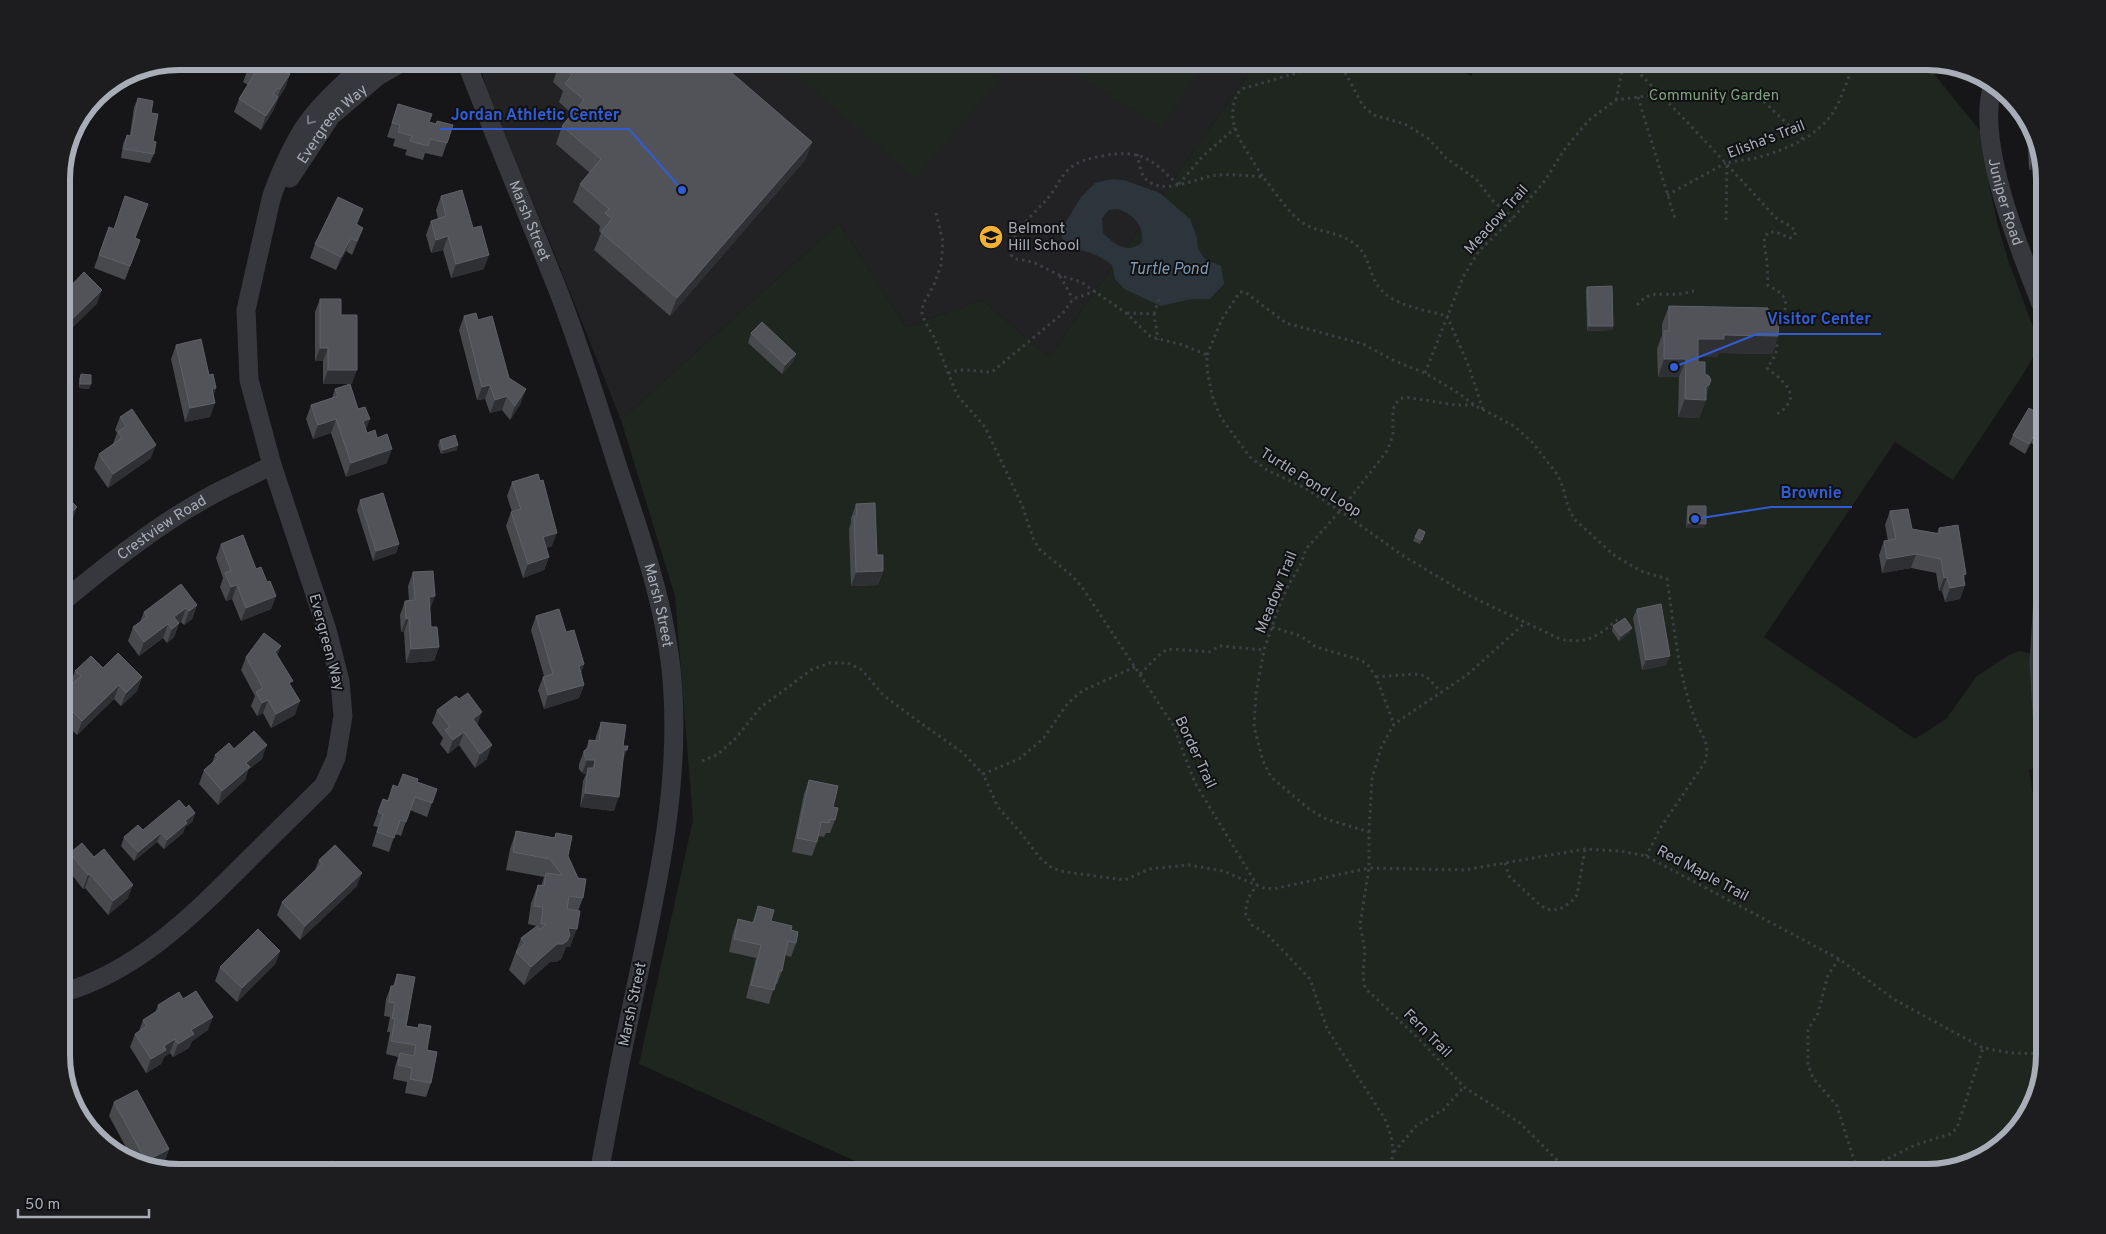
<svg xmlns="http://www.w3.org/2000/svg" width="2106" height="1234" font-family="Overpass,sans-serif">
	<rect width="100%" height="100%" fill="#161618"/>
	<path fill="#222225" d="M479,61H1257L1049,357L982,300L906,327L839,223L621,420L554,252L488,94Z"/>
	<path fill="#1e261f" d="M781,61H977L999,80L915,178Z
		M1057,61H1205L1161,129Z
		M1257,61H1447L1471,76L1480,61H1926L1930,69L1981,132L1990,189L1998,226L2009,263L2040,345L2022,376L1953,480L1895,442L1764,637L1915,739L1946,719L1977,676L2009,655L2020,651L2031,654L2041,765L2029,770L2035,807L2045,847V1055L2029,1113L1986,1157L1927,1173H882L639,1064L693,820L675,596L621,420L839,223L906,327L982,300L1049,357Z"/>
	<path fill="#2c353c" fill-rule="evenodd" d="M1112,179L1124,180L1160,193L1190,219L1197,238L1198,249L1205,259L1221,266L1224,284L1210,299H1192L1161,306L1124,289L1115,279L1112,265C1098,254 1085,250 1068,248L1062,237L1061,230L1081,197L1095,183ZM1118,209C1134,215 1144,225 1142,242C1129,255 1113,244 1103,233L1102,218L1109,210Z"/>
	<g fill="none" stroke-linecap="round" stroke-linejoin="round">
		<path stroke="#3d3f44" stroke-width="3" stroke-dasharray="2.5 4" stroke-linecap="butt" d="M1339,61L1363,106L1374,115L1405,124L1429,139L1446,158L1476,179L1493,201L1513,218
			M1627,61L1660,94
			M1638,97L1675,219
			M1759,97L1804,140
			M1616,100L1624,61
			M1137,154C1139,161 1140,171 1144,177C1162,199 1197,176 1219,175C1233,174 1248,176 1263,177C1274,190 1288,213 1303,223C1318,233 1338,231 1355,244C1366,253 1368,264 1373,277C1385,306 1420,308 1447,316L1469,367L1483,410
			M1262,176C1255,163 1239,142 1235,128C1231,116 1232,97 1242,89L1303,71L1316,61
			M1179,184L1202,157L1235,128
			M1178,185C1151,158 1141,149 1101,156C1088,159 1077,161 1067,171C1059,179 1055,191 1047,199C1034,214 1010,233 1011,255L1016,259L1033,262L1059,275L1081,282L1126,313L1151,337L1183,345L1207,355V370L1213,399L1221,418L1250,457L1267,470L1305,488L1340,511L1402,555L1470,596L1560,639C1588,645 1600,635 1620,617
			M1667,195L1726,163
			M936,213L943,242L941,265L934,285L923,304L922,313L925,322L934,337L957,395L985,427L1022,505L1033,538L1039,549L1070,574L1082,587L1173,725L1195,783L1257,885L1248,898L1245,913L1252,925L1267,934L1310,979L1327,1029L1385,1119C1392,1136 1397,1155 1387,1173
			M1726,220L1727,163C1738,160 1749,160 1760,157C1789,148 1817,137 1834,111C1843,96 1848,77 1855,61
			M1060,276L1073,299
			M1637,305C1652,289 1659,296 1678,294C1683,294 1689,292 1694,291
			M1127,313L1154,314L1158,340
			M1154,314L1160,295
			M1775,338C1780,350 1774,358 1767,368C1786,383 1804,397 1776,415
			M1207,355L1222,319L1240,292H1245L1286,323L1363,344L1395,361L1425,373L1460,394L1474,405L1514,426L1533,443L1557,474L1563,487L1568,507L1574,519L1615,556L1641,571L1667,579C1674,625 1678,675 1695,719C1701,737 1711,742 1705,762L1661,827L1646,856
			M948,373C966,367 974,372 992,372L1062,314L1073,299L1096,291
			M1425,373L1463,277L1479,251L1513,218L1544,182L1564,150L1589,120L1616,100L1660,94C1699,134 1737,175 1774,216C1781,223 1791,224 1796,232L1794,236L1790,238L1776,232H1769L1765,236L1764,242L1767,262L1768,286C1790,295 1789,306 1778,326
			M1474,405H1456L1405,397L1400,399L1395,404L1393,410V435L1387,451L1340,511L1306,549L1300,566L1289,584L1279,606L1264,650L1256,693L1254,727L1263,761L1271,777L1309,809L1326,819L1369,832V868L1360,925L1365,950L1363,976L1365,988L1419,1039L1464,1087L1520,1123L1557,1160L1566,1173
			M1272,627L1301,636L1316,647L1361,660L1368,665L1376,677L1394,724
			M1135,667L1082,691L1068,703L1043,739L1019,759L983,774L998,807L1020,832L1041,859L1052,868L1065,872L1125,880L1149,869L1189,865L1223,871L1264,888L1273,889L1369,868L1464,870L1585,849L1620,851L1646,856L1839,959L1895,1000L1983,1048L2011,1053L2045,1054
			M1140,674L1157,657L1166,650L1174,649L1209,652L1220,646L1264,650
			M1376,677L1415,674L1426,676L1442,693
			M702,761L717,755L736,738L760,708L811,670L829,663H848L862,670L883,695L922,724L962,752L983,774
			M1369,832L1372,778L1381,748L1394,724L1467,675L1526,622
			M1505,863L1509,876L1541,906L1550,910L1560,909L1571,902L1577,895L1585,849
			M1839,959L1828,975L1818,1013L1808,1030V1065L1813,1078L1837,1106L1858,1173
			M1394,1152L1417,1125L1443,1110L1464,1087
			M1859,1173L1915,1145L1950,1134L1957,1128L1983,1048"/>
		<g stroke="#37383d" stroke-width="19">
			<path id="s1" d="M466,61C496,141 530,219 561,298C583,356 601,415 620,474C644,545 669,617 673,693C679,796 655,896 634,996C621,1055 610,1114 599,1173"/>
			<path id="s2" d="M1993,85C1974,142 2023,258 2045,314"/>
			<path d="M64,162L68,146"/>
			<path id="s3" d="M290,178L331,116L378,76L404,61"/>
			<path d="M2045,562L2039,663L2045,764"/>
			<path id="s4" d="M61,603C108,564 157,525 210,496C230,485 252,476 272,465"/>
			<path d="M61,993C138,972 196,912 251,857C275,833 300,809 324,785L336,758L343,716L340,681L327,630L272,465L249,380L246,310L271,199C278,177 294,141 308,122C322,103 350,77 369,61"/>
		</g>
	</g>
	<path fill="#47494d" d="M294,62L285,88L278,99L273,111L261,130L234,112L239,99L248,85L243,82L248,69Z
		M559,64L812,142L805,160L670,316L594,250L601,233L599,231L600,226L573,202L580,184L590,173L556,144L562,126L572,114L559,102L563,91L553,82Z
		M138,98L151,113L154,154L150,163L121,158L123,144L127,135H130L134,107Z
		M398,104L429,122L447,143L442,157L425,153L423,160L405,155L407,150L393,146L395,139L387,137Z
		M2032,132L2044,170H2029L2028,145Z
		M441,196L484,269L451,278L443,250L431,253L426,235L431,221L438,219L436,210Z
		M357,225L358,241L352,255L346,251L336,270L310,258L315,244Z
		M109,227L140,240L125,280L94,268Z
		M1587,287L1613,326L1612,330L1587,331L1586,291Z
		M320,299L341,315L352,384H323V361H315V312Z
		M1669,306L1768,319L1778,336L1772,354L1719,353L1717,357H1698V362L1705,374L1711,380L1706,395V400L1699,418L1678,417L1679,377H1658L1657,349L1662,335V324Z
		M464,316L478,320L509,378L521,403L510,420L502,410L490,413L485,399L477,400L459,330Z
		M751,333L796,354L792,363L782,374L748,343Z
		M176,345L209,375L216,388L213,396L210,417L185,422L171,359Z
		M81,374L91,384L89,389L79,388V379Z
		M335,389L366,430L367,433L387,463L346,477L331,433L313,439L306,419L311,405L332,398Z
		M120,417L151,458L108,488L94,468L99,454L113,444L117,433L115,430Z
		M2045,430L2036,446L2031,443L2025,454L2009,444L2013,435Z
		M440,440L457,450L441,454L438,445Z
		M512,482L552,546L546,548L549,557L544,570L523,578L506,526L511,512H512L507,496Z
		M360,500L399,544L396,553L373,561L357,510Z
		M856,504L883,571L878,585L851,586L849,529L851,523V518Z
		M1688,506L1704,528H1686L1687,511Z
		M1890,511L1912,529L1937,533L1939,528L1964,581L1965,585L1960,599L1945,602L1942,591H1939L1936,573L1911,568L1882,573L1879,555L1884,541H1888L1885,525Z
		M1419,529L1425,532L1420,544L1413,541Z
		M221,544L256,569L276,596L271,609L241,621L232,599L226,601L220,587L223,578L216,558Z
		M413,572L430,610L431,627L439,647L434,661L406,663L404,632H401L400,615L405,601H409L408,586Z
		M197,605L192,619L184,625L181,622L179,623L174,637L167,643L163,638L139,656L128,641L133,627L140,622L144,612Z
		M1637,609L1666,665L1642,670L1633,618Z
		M536,616L566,632L584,664L581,673L584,685L579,698L544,709L538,690L543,677L544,676L531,630Z
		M1613,626L1630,632L1619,641L1612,631Z
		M278,656L291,686L295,715L271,728L263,713L257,716L251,706L255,696L241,670L246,657Z
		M103,668L142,677L137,691L121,706L114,699L77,735L61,719V694L71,685L70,684L75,671Z
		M437,710L477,725L487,759L475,768L459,745L448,754L440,744L443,738L432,723Z
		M601,722L623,746V761L614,811L580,807L583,781L586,774L582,773L579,769V764L584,751L586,749L589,740L595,741L596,736Z
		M234,749L262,759L248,770L245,780L218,805L199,784L204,770L212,763L215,755Z
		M809,780L833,807L835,820L830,833H826L824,837L818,836L817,842L812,856L792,852L804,794Z
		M417,782L437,789L427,817L410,810L401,836L395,834L389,852L372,846L378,827L373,826L383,799L388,800L398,787Z
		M186,808L195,813L192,822L185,827L183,833L164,849L157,842L134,861L121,846L124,837L143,830Z
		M516,831L554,838L556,833L568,856L583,898L578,911L570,947H566L561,959L556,962H550L524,985L509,970L521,938L537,926L528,924L531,903L538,885L541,886L544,877L506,870L510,849Z
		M70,853L94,857L128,898L108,915L85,888L83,889L65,866Z
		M319,860L357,886L300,940L277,915L282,902L315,870Z
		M758,906L771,921L791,930L796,943L791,957L785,955L782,971L777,984H775L769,1004L746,998L756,958L729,952L733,933L738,919L752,923Z
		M280,951L275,964L237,1002L215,981L220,967Z
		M397,974L406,1026L418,1028L419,1024L427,1050L431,1083L426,1097L405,1093L407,1082L393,1079L395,1067L398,1057L386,1054L390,1032H387L390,1017L384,1016L386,999L391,986H393Z
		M183,999L208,1030L192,1041L189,1048L173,1057L170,1053L164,1057L161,1064L146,1073L130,1047L135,1034L139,1031L143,1020L155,1013L158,1005Z
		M114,1102L169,1149L164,1163L157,1167L133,1160L109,1116Z"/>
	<path fill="#2f3033" d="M294,62L285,88L278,99L273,111L261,130L266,116L276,101L287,73Z
		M812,142L805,160L670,316L677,298Z
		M2034,157H2040L2044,170H2029Z
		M363,209L358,223L351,238L356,224Z
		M363,228L358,241L352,255L357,241Z
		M448,236L443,250L431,253L436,240Z
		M351,238L346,251L336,270L341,257Z
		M489,255L484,269L451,278L456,264Z
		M102,290L97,304L61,339V330Z
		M1589,326H1613L1612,330L1587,331Z
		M1724,335L1778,336L1772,354L1719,353L1717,357H1691L1698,339Z
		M320,348H328L323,361H315Z
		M796,354L792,363L782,374L785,365Z
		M1664,359H1686L1679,377H1658Z
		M328,370H357L352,384H323Z
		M80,384H91L89,389L79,388Z
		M490,385L485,399L477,400L482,387Z
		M1709,385L1704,400H1706L1699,418L1678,417L1685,399Z
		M216,388L211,402L212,389Z
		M526,389L521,403L510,420L515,406Z
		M507,396L502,410L490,413L495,400Z
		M215,403L210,417L185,422L190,408Z
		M336,419L331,433L313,439L318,425Z
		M370,419L365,432L363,421Z
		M2045,427V430L2036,446L2039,437Z
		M2035,434L2031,443L2025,454L2029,444Z
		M156,445L151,458L108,488L113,474Z
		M458,445L457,450L441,454L443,450Z
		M392,449L387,463L346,477L351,463Z
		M77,507L72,521L61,532V523Z
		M1688,523L1706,524L1704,528H1686Z
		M557,533L552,546L538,551L543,537Z
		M399,544L396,553L373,561L376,551Z
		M1916,554L1911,568L1882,573L1887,559Z
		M549,557L544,570L523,578L528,564Z
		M883,571L878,585L851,586L856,572Z
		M1966,574L1962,586L1965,585L1960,599L1945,602L1950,588L1963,575Z
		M1947,577L1942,591H1939L1944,578Z
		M237,585L232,599L226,601L231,587Z
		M276,596L271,609L241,621L246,608Z
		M435,596L430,610L429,597Z
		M197,605L192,619L184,625L189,611Z
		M186,608L181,622L172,629L174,617Z
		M409,618L404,632H401L406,619Z
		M179,623L174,637L167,643L172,629Z
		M168,624L163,638L139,656L144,642Z
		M1632,628L1630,632L1619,641L1621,636Z
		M281,646L276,660L275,652Z
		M439,647L434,661L406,663L411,649Z
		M1670,656L1666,665L1642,670L1646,660Z
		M584,664L579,678V666Z
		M142,677L137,691L121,706L126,693Z
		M119,685L114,699L77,735L82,721Z
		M584,685L579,698L544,709L548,695Z
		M268,700L263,713L257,716L262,703Z
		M300,701L295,715L271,728L276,714Z
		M482,712L477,726L473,719Z
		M464,732L459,745L448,754L453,740Z
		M267,745L262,759L248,770L245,780L218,805L222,791L246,763Z
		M492,745L487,759L475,768L480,754Z
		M624,750H627L622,764Z
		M587,760H595L590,774L588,768L586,774L582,773Z
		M585,793L619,797L614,811L580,807Z
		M195,813L192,822L185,827L183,833L164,849L167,840L185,821Z
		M161,833L157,842L134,861L138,852Z
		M362,873L357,886L300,940L305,926Z
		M90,874L85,888L83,889L88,875Z
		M133,885L128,898L108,915L113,901Z
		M568,928L577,929L570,947H566L561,959L556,962H550L524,985L531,967Z
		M280,951L275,964L237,1002L242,988Z
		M213,1017L208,1030L192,1041L189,1048L173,1057L178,1044L191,1030Z
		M175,1039L170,1053L164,1057L161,1064L146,1073L151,1059L164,1046Z
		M169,1149L164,1163L157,1167L145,1164L146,1161Z"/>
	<path fill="#525359" stroke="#5f6168" d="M253,61H293L294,62L287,73L290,74L280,89L278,88L273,94L278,97L266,116L239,99L255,73L248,69Z
		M562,61H718L812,142L677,298L601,232L612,219L605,213L609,209L580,184L601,159L562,126L584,100L565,84L572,75L559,64Z
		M138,98L153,101L151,113L158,114L153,141L156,142L154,154L124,149L127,135L131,136Z
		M398,104L432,114L429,122L436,124L437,121L453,125L447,143L430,139L428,146L410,141L412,136L398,132L400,125L392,123Z
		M2033,133L2040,157H2034Z
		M462,190L473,228L481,226L489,255L456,264L448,236L436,240L431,221L446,216L441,196Z
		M125,196L148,204L135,238L140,240L130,266L99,255L109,227L114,229Z
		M338,197L363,209L356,224L363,228L357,241L351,238L341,257L315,244Z
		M84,272L102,290L61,330V289L63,288L66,291Z
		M1612,286L1613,326H1589L1587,287Z
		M320,299H341V315H357V370H328V348H320Z
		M1669,306L1768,308V319H1779L1778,336L1724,335V339H1698V362H1705V374L1709,376L1711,380L1709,385L1706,387V400L1685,399L1686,359H1664V331H1669Z
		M476,313L478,320L492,316L509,378L526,389L515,406L507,396L495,400L490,385L482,387L464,316Z
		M762,322L796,354L785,365L751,333Z
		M201,339L209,375L213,374L216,388L212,389L215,403L190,408L176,345Z
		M81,374L91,375V384H80Z
		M350,384L358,409L365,407L370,419L363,421L367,433L375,430L377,438L387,434L392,449L351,463L336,419L318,425L311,405L338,396L335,389Z
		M2029,408L2045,417V427L2039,437L2035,434L2029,444L2013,435Z
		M132,409L156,445L113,474L99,454L122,438L118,432L126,426L120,417Z
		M455,435L458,445L443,450L440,440Z
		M538,474L540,481L543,480L557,533L543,537L549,557L528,564L511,512L521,509L512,482Z
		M61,491L77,507L61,523Z
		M383,493L399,544L376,551L360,500Z
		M875,503L877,555H883V571L856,572L854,516H857L856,504Z
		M1688,506H1706V524L1688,523Z
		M1908,509L1912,529L1940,534L1939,528L1958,525L1966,574L1963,575L1965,585L1950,588L1947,577L1944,578L1941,559L1916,554L1887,559L1884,541L1896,539L1890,511Z
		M1419,529L1425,532L1422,540L1415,537Z
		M243,535L256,569L261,567L267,582L270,581L276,596L246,608L237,585L231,587L225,573L231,571L221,544Z
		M433,571L435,596L429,597L431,627H437L439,647L411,649L409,618L406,619L405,601L415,600L413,572Z
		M181,584L197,605L189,611L186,608L174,617L179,623L172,629L168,624L144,642L133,627L147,617L144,612Z
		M1661,604L1670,656L1646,660L1637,609Z
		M559,609L566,632L574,630L584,664L579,666L584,685L548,695L543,677L553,674L536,616Z
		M1625,618L1632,628L1621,636L1613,626Z
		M264,633L281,646L275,652L293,681L289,683L300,701L276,714L268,700L262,703L256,692L263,688L246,657Z
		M118,653L142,677L126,693L119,685L82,721L61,700V694L81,676L75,671L91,656L103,668Z
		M468,693L482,712L473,719L492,745L480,754L464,732L453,740L445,730L450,727L437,710L456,696L459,699Z
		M601,722L626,725L623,746H628L627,750H624L619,797L585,793L588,768H594L595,760H587L584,755V751L589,747V740L599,741Z
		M254,731L267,745L246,763L250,767L222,791L204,770L218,758L215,755L229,743L234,749Z
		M403,774L418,779L417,782L437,789L432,803L415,797L406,822L400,820L394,838L377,832L383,814L378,812L383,799L388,801L393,785L398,787Z
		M809,780L838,786L833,807L838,808L835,820L830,819L829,823L821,822L817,842L797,838Z
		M179,800L186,808L189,805L195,813L185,821L187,823L167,840L161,833L138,852L124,837L138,825L143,830Z
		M516,831L555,838L556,833L572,836L568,856L578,878L586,879L583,898L569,896L567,909L580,911L577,929L568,928L570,935L567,941L563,944H557L531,967L516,952L525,943L521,938L537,926L540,930L546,924H541L543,907L534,906L538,885L544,886L546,873L562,875L550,859L513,852Z
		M82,843L94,857L104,849L133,885L113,901L90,874L88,875L70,853Z
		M335,845L362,873L305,926L282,902L322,864L319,860Z
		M758,906L774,910L771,921L792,926L791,930L798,932L796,943L788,941L782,971L779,970L774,990L751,985L761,945L734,939L738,919L754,923Z
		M258,929L280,951L242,988L220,967Z
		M397,974L415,977L406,1026L418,1028L419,1024L431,1026L427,1050L437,1052L431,1083L410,1079L412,1068L398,1065L400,1053L414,1056L416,1045L391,1041L395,1019L392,1018L395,1003L389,1002L391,986H395Z
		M196,991L213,1017L191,1030L194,1034L178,1044L175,1039L164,1046L166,1050L151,1059L135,1034L147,1026L143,1020L160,1009L158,1005L179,992L183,999Z
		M137,1090L169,1149L146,1161L114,1102Z
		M331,1161L351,1169L349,1173H322L327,1170Z"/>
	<defs><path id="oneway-chevron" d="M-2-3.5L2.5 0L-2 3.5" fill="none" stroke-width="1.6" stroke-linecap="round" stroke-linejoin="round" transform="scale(1.25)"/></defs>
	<use stroke="#757881" href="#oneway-chevron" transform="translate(310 121) rotate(127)"/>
	<defs>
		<g id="school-disc" transform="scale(1.25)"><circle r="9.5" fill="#f2b134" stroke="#111113"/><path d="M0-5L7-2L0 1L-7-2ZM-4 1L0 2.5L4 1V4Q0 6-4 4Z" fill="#111"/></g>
	</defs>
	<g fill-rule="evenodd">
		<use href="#school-disc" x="991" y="237"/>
	</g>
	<g text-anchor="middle" stroke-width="4" stroke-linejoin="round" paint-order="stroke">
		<g font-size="15" fill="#7fa381" stroke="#111113">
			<text x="1714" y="100">Community Garden</text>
		</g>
		<g font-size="15" fill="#a8adb8" stroke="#111113">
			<text dy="5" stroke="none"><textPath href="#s3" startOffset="69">Evergreen Way</textPath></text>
			<text transform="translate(1766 139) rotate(-21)" y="5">Elisha's Trail</text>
			<text dy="5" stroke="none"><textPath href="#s2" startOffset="119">Juniper Road</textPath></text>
			<text transform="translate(1496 219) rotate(-48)" y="5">Meadow Trail</text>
			<text dy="5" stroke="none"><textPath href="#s1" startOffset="172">Marsh Street</textPath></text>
			<text transform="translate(1311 482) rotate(32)" y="5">Turtle Pond Loop</text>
			<text dy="5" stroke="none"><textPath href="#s4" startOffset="126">Crestview Road</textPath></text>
			<text transform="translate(1276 592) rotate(-68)" y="5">Meadow Trail</text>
			<text dy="5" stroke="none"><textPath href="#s1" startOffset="578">Marsh Street</textPath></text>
			<text transform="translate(327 642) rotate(75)" y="5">Evergreen Way</text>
			<text transform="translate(1196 752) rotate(65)" y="5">Border Trail</text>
			<text transform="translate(1703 873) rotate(28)" y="5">Red Maple Trail</text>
			<text transform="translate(632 1004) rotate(-78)" y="5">Marsh Street</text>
			<text transform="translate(1428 1033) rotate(45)" y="5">Fern Trail</text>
		</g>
		<g font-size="15" fill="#a8adb8" stroke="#111113" text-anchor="start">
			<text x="1008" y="233">Belmont<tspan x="1008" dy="17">Hill School</tspan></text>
		</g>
		<g font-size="16" font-style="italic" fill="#7f9bb3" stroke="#111113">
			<text x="1168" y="274">Turtle Pond</text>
		</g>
	</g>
	<path d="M0 0H2106V1234H0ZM179 70H1927A109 109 0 0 1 2036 179V1055A109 109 0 0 1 1927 1164H179A109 109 0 0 1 70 1055V179A109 109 0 0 1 179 70Z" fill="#1d1d20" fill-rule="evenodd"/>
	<path fill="none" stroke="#a8adb8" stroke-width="6" d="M179 70H1927A109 109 0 0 1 2036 179V1055A109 109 0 0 1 1927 1164H179A109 109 0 0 1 70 1055V179A109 109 0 0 1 179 70Z"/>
	<path fill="none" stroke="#325cd3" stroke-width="2" d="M682 190L629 129H440M1674 367L1757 334H1881M1695 519L1771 507H1852"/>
	<g fill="#325cd3" stroke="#111113" stroke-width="2">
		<circle cx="682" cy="190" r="5"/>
		<circle cx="1674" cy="367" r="5"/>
		<circle cx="1695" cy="519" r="5"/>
	</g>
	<g font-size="16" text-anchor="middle" font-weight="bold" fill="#325cd3" stroke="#111113" stroke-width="4" stroke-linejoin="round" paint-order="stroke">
		<text x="535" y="120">Jordan Athletic Center</text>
		<text x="1819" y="324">Visitor Center</text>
		<text x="1811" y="498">Brownie</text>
	</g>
	<path d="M18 1209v8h131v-8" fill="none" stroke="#a8adb8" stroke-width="2.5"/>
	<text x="25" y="1209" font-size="15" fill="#a8adb8" stroke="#111113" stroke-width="4" paint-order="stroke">50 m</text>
</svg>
